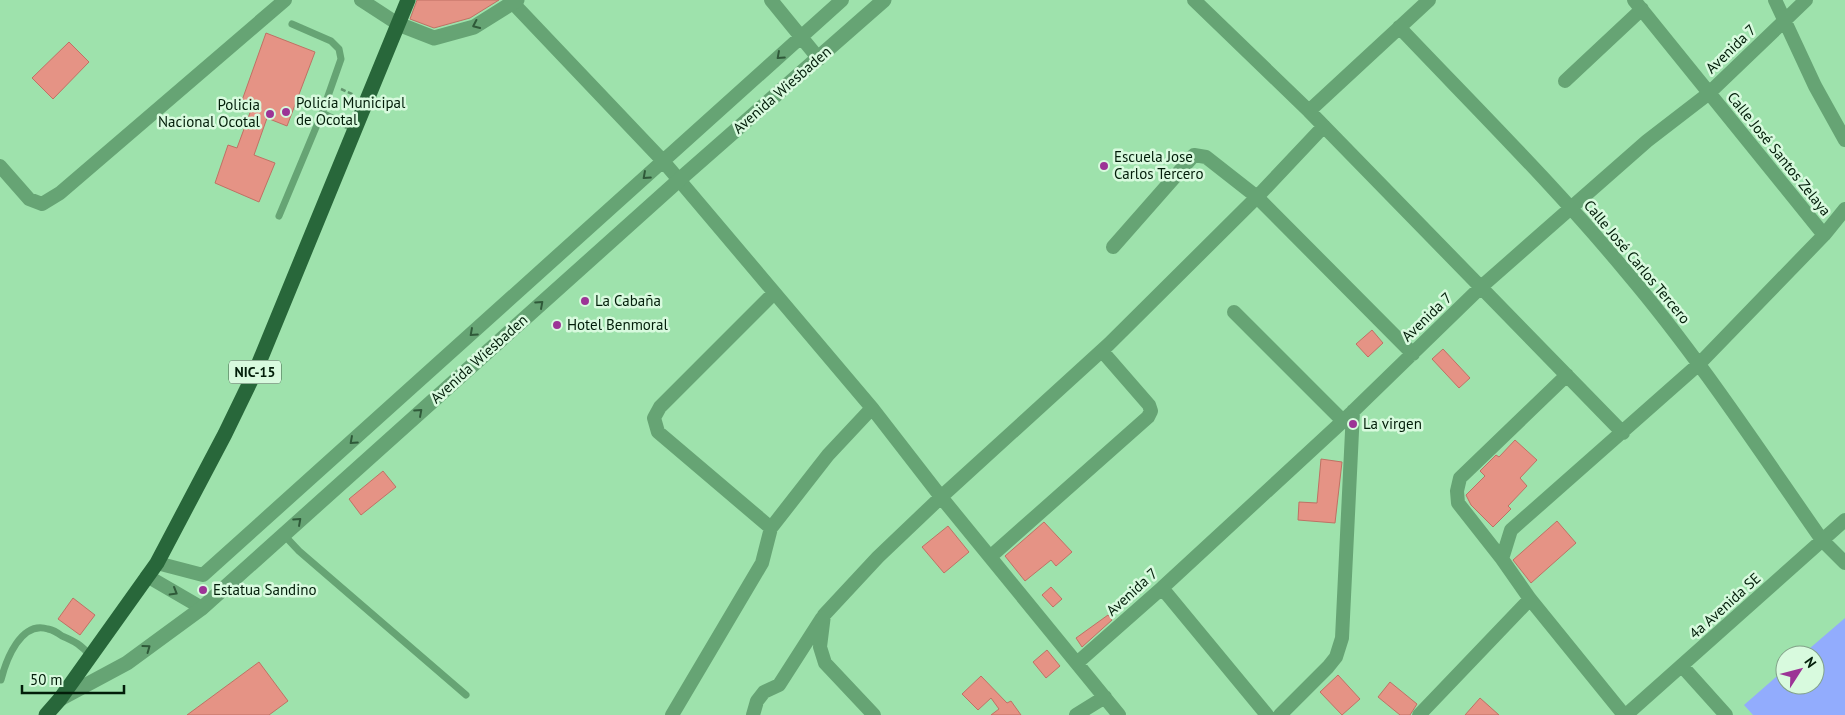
<svg xmlns="http://www.w3.org/2000/svg" width="1845" height="715" font-family="'PT Sans',sans-serif">
	<rect width="100%" height="100%" fill="#9ee2ac"/>
	<path fill="#92acfd" d="M1845,618V715H1753L1744,705L1785,669V685H1815V655H1802Z"/>
	<path fill="#e59385" stroke="#bf7164" d="M417,0H499L470,18L434,28L410,19Z
		M266,33L315,52L287,126L267,118L254,155L275,163L259,202L215,183L228,145L237,148L251,110L240,106Z
		M69,42L89,62L53,99L32,78Z
		M1372,330L1383,343L1368,357L1356,344Z
		M1443,349L1470,378L1459,388L1432,359Z
		M1515,440L1537,460L1520,478L1527,486L1508,506L1511,509L1493,527L1471,505L1466,495L1485,476L1480,471L1496,455L1499,457Z
		M1321,459L1342,462L1335,523L1298,520L1299,502L1317,503Z
		M383,471L396,487L361,515L349,499Z
		M1557,521L1576,543L1531,583L1513,560Z
		M1044,522L1072,552L1056,566L1051,560L1025,581L1005,556Z
		M948,526L969,552L944,573L922,547Z
		M1051,587L1062,599L1053,607L1042,595Z
		M73,598L95,615L80,635L58,619Z
		M1108,615L1112,620L1082,647L1076,638Z
		M1047,650L1060,666L1046,678L1033,662Z
		M259,662L288,701L269,715H187Z
		M1338,675L1360,699L1342,715L1320,692Z
		M981,676L1007,703L1011,701L1021,715H991L999,709L991,698L978,710L962,694Z
		M1390,682L1417,704L1410,715H1400L1378,697Z
		M1480,698L1499,715H1465Z"/>
	<g fill="none" stroke-linecap="round" stroke-linejoin="round">
		<path stroke="#62966d" stroke-width="2.5" stroke-dasharray="5 2.5" stroke-linecap="butt" d="M341,89L354,95"/>
		<path stroke="#66a474" stroke-width="7" d="M292,24L331,41L339,49L341,59L322,113L354,129
			M279,216L322,113
			M283,534L299,551L466,695
			M1,680C6,660 21,620 48,629C53,630 58,633 62,636C74,641 82,645 90,656"/>
		<path stroke="#66a474" stroke-width="14" d="M361,0L398,24
			M510,0L663,161L872,408L941,497L1119,715
			M771,0L819,59
			M1194,0L1309,111L1623,433
			M1634,0L1824,235
			M1775,0L1815,86L1845,140
			M1399,27C1476,108 1556,187 1628,274C1699,358 1759,450 1822,540L1845,563
			M1565,81L1642,9
			M1309,111L1429,0
			M0,166L29,199L42,204L60,193L285,0
			M1113,247L1194,155L1206,157L1257,197L1413,354
			M1234,312L1343,421
			M771,528L658,432L654,418L660,407L774,293
			M990,557L1148,417L1151,411L1149,405L1102,351
			M1502,559L1458,503L1457,491L1460,478L1567,375
			M157,563L203,575L842,0
			M147,576L202,608
			M1162,588L1267,715
			M1077,663L1162,588L1343,421L1481,287L1647,141L1708,94L1806,0
			M1682,666L1726,715
			M672,715L762,563L771,528L828,455L872,408
			M753,715L757,701L764,692L779,685L822,618
			M874,715L825,663L820,647L824,615L878,557L941,497L1109,344L1257,197L1324,126
			M1076,715L1105,697
			M1280,715L1328,667L1336,657L1342,638L1353,411
			M1419,715L1530,599
			M1624,715L1530,599L1502,559L1511,530L1699,364L1824,235L1845,209
			M1626,715L1845,520"/>
		<path stroke="#66a474" stroke-width="15" d="M398,24L434,38L474,27L517,0
			M60,699L127,663L202,608L679,180L884,0"/>
		<path stroke="#28673a" stroke-width="15" d="M46,715L60,699L157,563L225,434L256,370L408,0"/>
	</g>
	<defs><path id="oneway-chevron" d="M-2-3.5L2.5 0L-2 3.5" fill="none" stroke-width="1.6" stroke-linecap="round" stroke-linejoin="round" transform="scale(1.25)"/></defs>
	<g stroke="#2f5a39">
		<use href="#oneway-chevron" transform="translate(476 25) rotate(155)"/>
		<use href="#oneway-chevron" transform="translate(780 56) rotate(138)"/>
		<use href="#oneway-chevron" transform="translate(646 176) rotate(138)"/>
		<use href="#oneway-chevron" transform="translate(540 304) rotate(-42)"/>
		<use href="#oneway-chevron" transform="translate(473 333) rotate(138)"/>
		<use href="#oneway-chevron" transform="translate(419 412) rotate(-42)"/>
		<use href="#oneway-chevron" transform="translate(353 441) rotate(138)"/>
		<use href="#oneway-chevron" transform="translate(298 521) rotate(-42)"/>
		<use href="#oneway-chevron" transform="translate(174 592) rotate(30)"/>
		<use href="#oneway-chevron" transform="translate(147 648) rotate(-36)"/>
	</g>
	<g fill="#9c3496" stroke="#d8fade" stroke-width="2">
		<circle cx="286" cy="112" r="5"/>
		<circle cx="270" cy="114" r="5"/>
		<circle cx="1104" cy="166" r="5"/>
		<circle cx="585" cy="301" r="5"/>
		<circle cx="557" cy="325" r="5"/>
		<circle cx="1353" cy="424" r="5"/>
		<circle cx="203" cy="590" r="5"/>
	</g>
	<g text-anchor="middle" stroke-width="5" stroke-linejoin="round" paint-order="stroke">
		<rect fill="#d8fade" stroke="#425f49" stroke-width="1" x="229" y="360.5" width="52" height="23" rx="4"/>
		<g font-size="14" font-weight="bold" fill="#021d09">
			<text x="255" y="377">NIC-15</text>
		</g>
		<g font-size="15" fill="#021d09" stroke="#d8fade">
			<text transform="translate(1731 49) rotate(-44)" y="5">Avenida 7</text>
			<text transform="translate(782 90) rotate(-41)" y="5">Avenida Wiesbaden</text>
			<text transform="translate(1779 154) rotate(51)" y="5">Calle José Santos Zelaya</text>
			<text transform="translate(1637 262) rotate(50)" y="5">Calle José Carlos Tercero</text>
			<text transform="translate(1427 317) rotate(-44)" y="5">Avenida 7</text>
			<text transform="translate(479 359) rotate(-42)" y="5">Avenida Wiesbaden</text>
			<text transform="translate(1132 592) rotate(-42)" y="5">Avenida 7</text>
			<text transform="translate(1725 606) rotate(-42)" y="5">4a Avenida SE</text>
		</g>
		<g font-size="15" fill="#021d09" stroke="#d8fade" text-anchor="start">
			<text x="296" y="108">Policía Municipal<tspan x="296" dy="17">de Ocotal</tspan></text>
			<text x="260" y="110" text-anchor="end">Policia<tspan x="260" dy="17">Nacional Ocotal</tspan></text>
			<text x="1114" y="162">Escuela Jose<tspan x="1114" dy="17">Carlos Tercero</tspan></text>
			<text x="595" y="306">La Cabaña</text>
			<text x="567" y="330">Hotel Benmoral</text>
			<text x="1363" y="429">La virgen</text>
			<text x="213" y="595">Estatua Sandino</text>
		</g>
	</g>
	<g transform="translate(1800 670) rotate(54)"><circle r="24" fill="#d8fade" stroke="#82a289"/>
	<path d="M0-4L9 19L0 12L-9 19Z" fill="#9c3496"/>
	<text y="-8" font-size="14" font-weight="bold" text-anchor="middle" fill="#021d09">N</text>
	</g>
	<path d="M22 685v8h102v-8" fill="none" stroke="#021d09" stroke-width="2.5"/>
	<text x="30" y="685" font-size="15" fill="#021d09" stroke="#d8fade" stroke-width="4" paint-order="stroke">50 m</text>
</svg>
